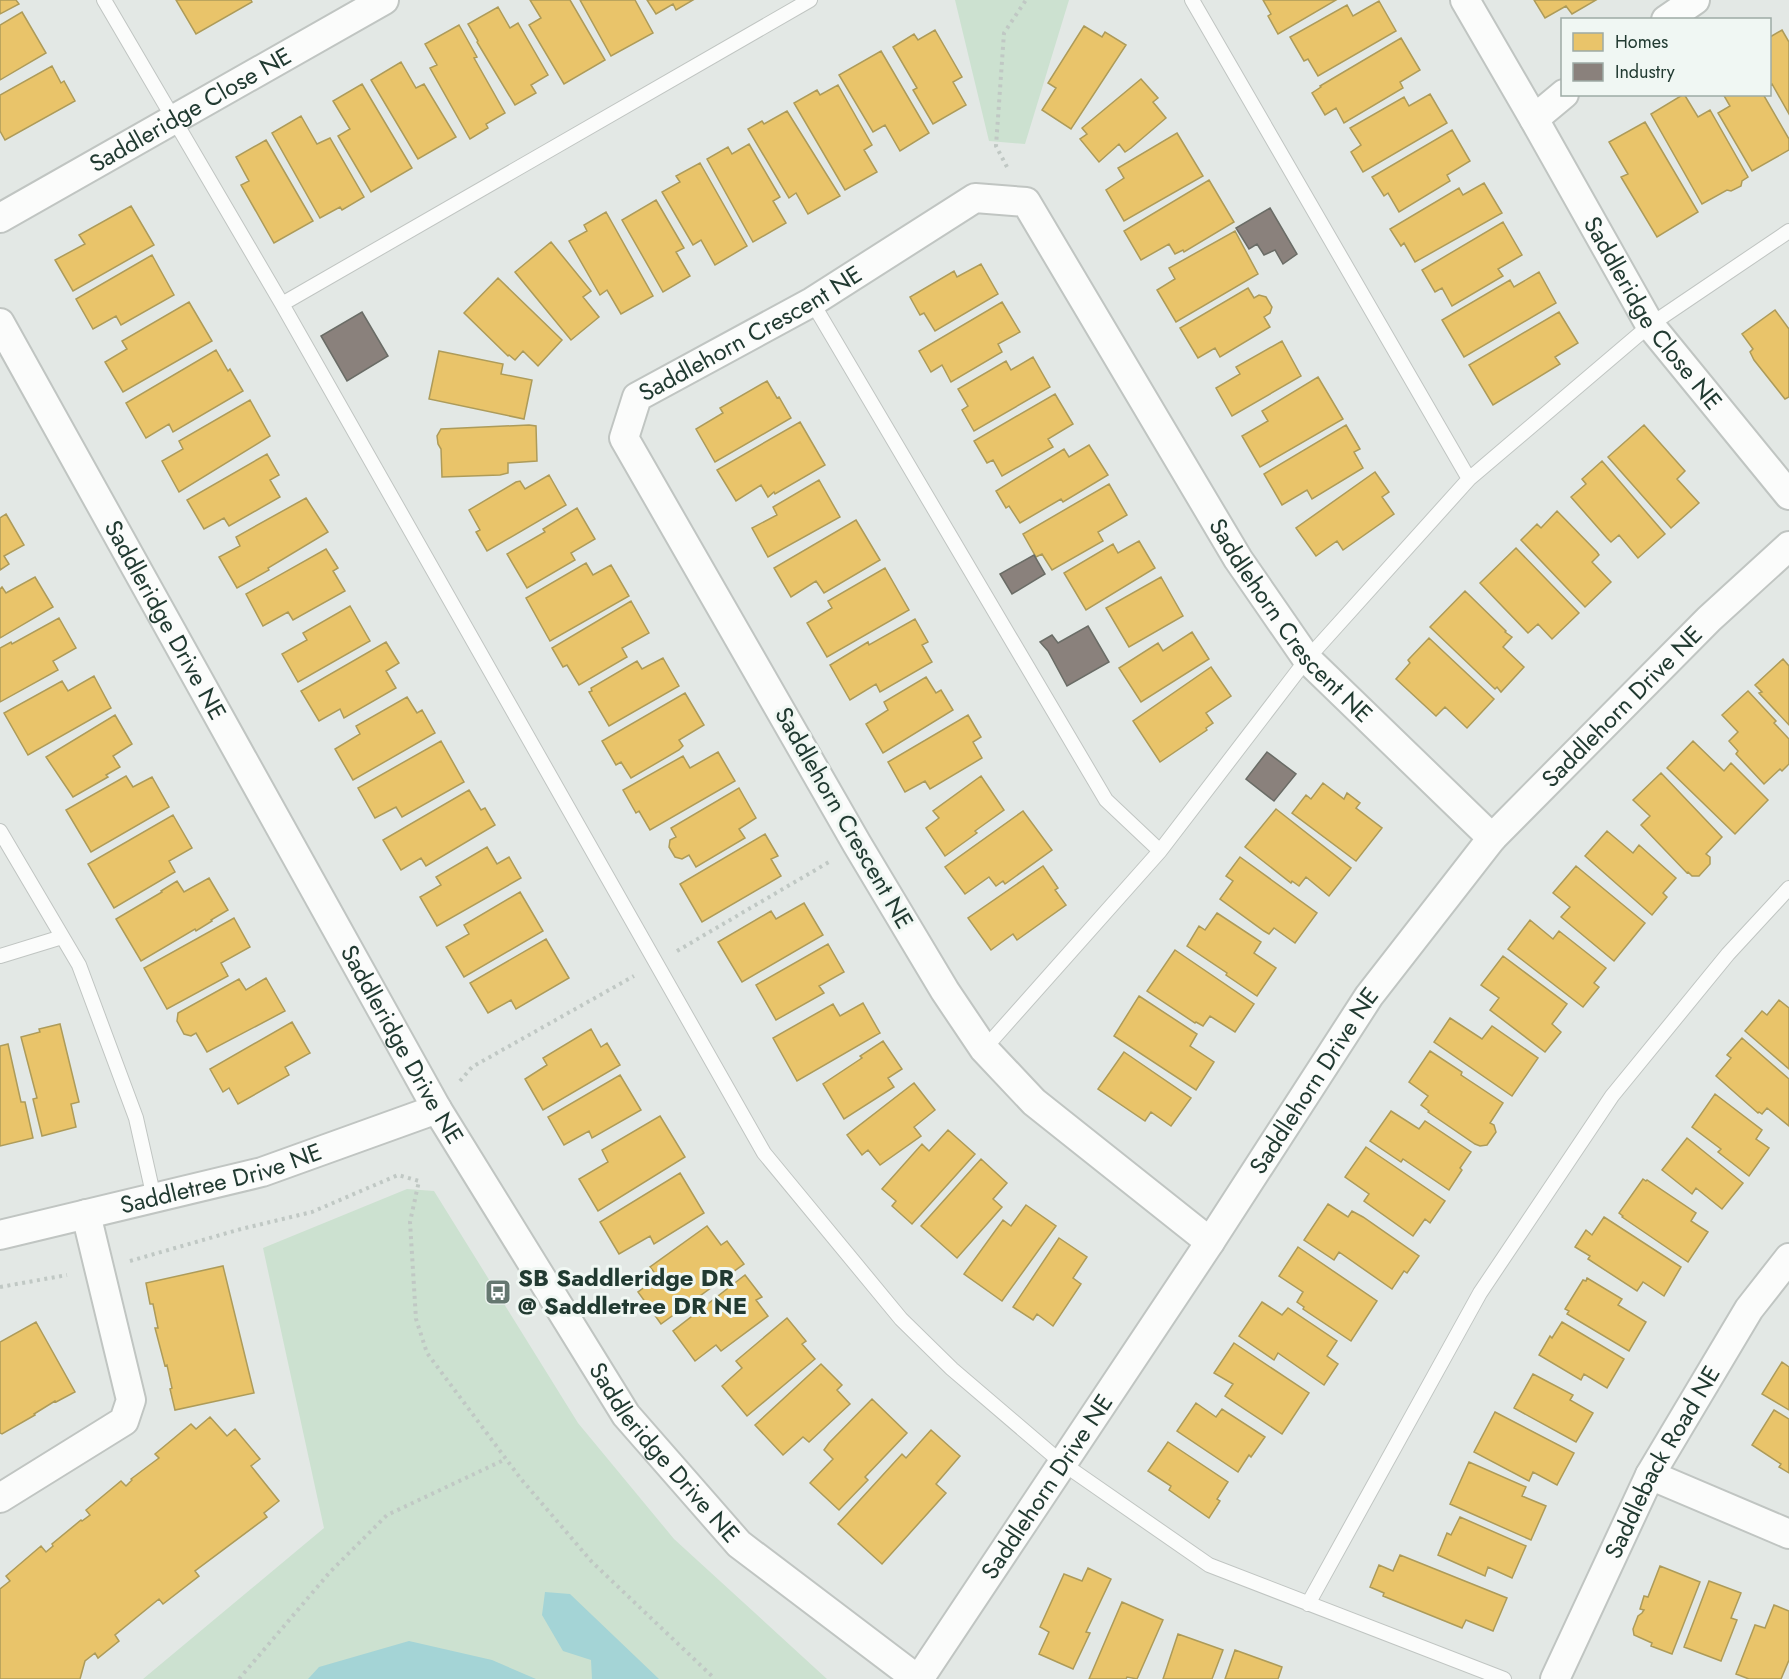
<svg xmlns="http://www.w3.org/2000/svg" width="1789" height="1679" font-family="Jost,sans-serif">
	<rect width="100%" height="100%" fill="#e3e8e5"/>
	<path fill="#cce1d0" d="M955,0H1069L1025,144L989,141Z
		M407,1189L434,1191L578,1423L674,1539L827,1679H143L324,1528L263,1248Z"/>
	<path fill="#a4d4d6" d="M545,1592L570,1594L659,1679H592L591,1660L563,1651L542,1615Z
		M409,1641L492,1660L536,1679H308L319,1667Z"/>
	<path fill="#e9c46a" stroke="#ad9b59" stroke-width="1.5" d="M0,0H16L19,4L0,14Z
		M176,0H251L252,2L196,34Z
		M530,0H570L605,60L564,84L529,25L541,18Z
		M580,0H635L653,33L611,56Z
		M647,0H693L676,10L673,4L656,14Z
		M1263,0H1336L1278,34L1268,16L1271,14Z
		M1534,0H1596L1572,14L1566,6L1545,18Z
		M1379,1L1396,31L1318,76L1308,59L1304,61L1290,37L1347,5L1353,16Z
		M498,7L510,28L518,23L548,75L531,85L536,93L515,105L477,42L478,41L468,24Z
		M22,12L46,53L0,80V25Z
		M459,25L477,57L474,58L505,113L486,124L488,128L470,139L430,68L437,65L425,44Z
		M1084,26L1102,37L1105,32L1126,45L1071,129L1042,110L1056,88L1048,83Z
		M935,30L962,77L953,82L966,105L933,124L913,90L917,88L893,47L914,34L918,40Z
		M1782,30L1789,42V114L1772,84L1770,85V37Z
		M1401,38L1420,70L1400,82L1403,88L1344,123L1336,108L1325,115L1312,93L1321,87L1320,86Z
		M881,51L929,133L900,151L885,125L873,132L839,75Z
		M401,62L416,88L424,84L456,137L418,159L371,80Z
		M52,66L61,83L64,81L75,101L5,140L0,131V95Z
		M1141,79L1158,98L1153,102L1166,118L1131,148L1125,152L1119,144L1099,162L1080,139L1087,134L1082,128Z
		M362,84L412,168L371,192L338,136L350,129L333,101Z
		M838,85L872,145L864,150L877,172L845,190L794,103L817,90L820,95Z
		M1430,94L1447,123L1363,172L1351,152L1361,145L1350,128L1404,97L1409,106Z
		M1684,94L1698,117L1710,110L1748,177L1742,181L1741,186L1731,191L1727,190L1702,204L1651,114Z
		M1723,94H1763L1789,139V150L1752,171L1718,113L1730,106Z
		M787,111L840,196L808,214L796,193L789,198L748,129L762,121L764,124Z
		M301,116L317,144L330,138L364,197L342,210L340,207L320,218L272,133Z
		M1645,122L1698,212L1657,237L1621,177L1628,174L1609,142Z
		M1452,130L1470,161L1447,175L1450,181L1399,212L1388,193L1384,196L1372,177Z
		M1177,133L1203,176L1124,221L1106,190L1124,178L1118,168Z
		M266,140L313,221L274,243L241,185L249,181L236,157Z
		M749,144L780,197L773,201L786,223L753,242L707,159L728,147L732,154Z
		M700,163L747,246L715,265L701,240L693,245L662,192L680,182L676,176Z
		M1209,180L1234,222L1184,252L1183,250L1175,254L1169,244L1141,260L1124,231Z
		M1484,183L1502,213L1415,262L1404,243L1401,246L1390,229L1459,188L1463,195Z
		M656,200L684,248L676,252L690,276L663,292L622,220Z
		M131,206L154,245L73,291L55,260L85,244L79,235Z
		M606,212L653,296L621,314L607,290L600,295L569,241L587,231L584,225Z
		M1503,222L1522,255L1498,269L1503,276L1452,306L1442,288L1435,292L1422,270Z
		M1235,231L1258,274L1176,322L1157,290L1175,279L1169,268Z
		M551,242L591,291L583,297L599,317L571,340L515,272Z
		M152,255L174,295L121,325L116,316L93,329L76,299Z
		M981,264L998,294L935,331L924,313L920,315L910,297L954,271L957,277Z
		M1539,272L1556,303L1464,357L1442,320L1510,280L1514,287Z
		M498,278L562,340L538,366L523,351L515,360L509,355L508,356L464,313Z
		M1248,288L1254,298L1259,295L1266,297L1272,307L1270,313L1264,317L1270,327L1220,357L1215,348L1198,358L1180,328Z
		M189,302L212,341L123,392L105,362L127,349L122,341Z
		M1002,302L1020,332L998,344L1002,352L951,382L942,365L931,372L919,351Z
		M1775,310L1789,329V397L1785,399L1754,360L1750,352L1753,349L1742,334Z
		M1559,312L1578,343L1555,357L1560,364L1493,405L1469,365Z
		M1282,341L1301,376L1232,416L1216,388L1240,374L1236,367Z
		M216,350L228,371L230,369L243,391L173,432L169,424L146,438L126,403Z
		M439,351L503,364L501,374L532,380L524,419L429,399Z
		M1033,357L1050,387L974,431L962,410L968,406L958,389L1006,361L1011,370Z
		M1318,377L1343,419L1260,467L1242,436L1268,421L1262,411Z
		M767,381L777,398L779,397L791,418L715,462L696,429L723,413L720,408Z
		M1055,394L1073,424L1048,439L1053,447L1002,476L993,460L987,463L974,441Z
		M250,400L270,436L179,492L162,461L183,449L179,441Z
		M800,422L825,465L775,494L774,492L768,497L761,485L736,501L717,470Z
		M529,425L536,426L537,461L508,463V473L500,475L442,477L441,449L438,444L437,436L441,429Z
		M1346,425L1360,449L1354,452L1363,468L1312,499L1307,490L1282,505L1264,474Z
		M1644,425L1685,471L1677,479L1699,503L1671,528L1608,457Z
		M1089,445L1108,475L1063,502L1061,499L1020,523L1009,506L1006,508L996,491L1064,449L1069,457Z
		M267,454L279,475L270,480L280,497L229,526L224,518L204,529L187,500Z
		M1602,461L1665,534L1638,558L1619,535L1611,542L1607,538L1571,497L1586,484L1582,479Z
		M1375,472L1389,492L1382,497L1394,514L1343,550L1337,541L1316,556L1296,528Z
		M549,475L566,505L487,551L476,532L480,530L469,510L516,482L520,481L525,489Z
		M819,480L840,517L768,557L752,528L777,515L773,507Z
		M1109,484L1127,515L1098,532L1103,541L1052,570L1042,554L1036,557L1023,534Z
		M306,498L328,532L268,568L269,570L237,588L219,557L240,546L236,537Z
		M577,508L595,539L571,553L575,560L527,588L507,554L545,532L543,529Z
		M1557,511L1597,552L1599,555L1592,562L1611,582L1585,607L1521,540L1537,524L1541,528Z
		M6,514L24,545L4,556L9,564L0,570V518Z
		M856,520L880,560L824,593L816,581L791,597L774,568Z
		M1139,541L1155,568L1086,610L1064,573L1113,544L1118,553Z
		M1516,548L1579,613L1552,639L1538,624L1528,633L1480,583Z
		M326,549L338,568L333,571L345,591L293,620L288,612L263,626L246,594Z
		M586,563L593,575L611,565L629,596L550,641L526,598Z
		M885,568L909,610L827,657L807,623L832,608L828,601Z
		M35,577L53,607L0,638V589L2,587L6,593Z
		M1161,577L1183,616L1129,647L1106,608Z
		M1465,591L1506,631L1505,632L1512,637L1503,647L1524,667L1501,692L1497,687L1495,689L1430,627Z
		M631,601L649,633L622,648L627,657L579,685L567,665L563,667L552,648Z
		M350,606L370,641L298,682L282,654L307,640L303,633Z
		M59,618L76,648L53,661L58,670L0,702V648L11,642L12,644Z
		M915,619L928,642L922,645L932,662L880,692L876,684L850,700L830,665L868,642L869,645Z
		M1192,632L1209,659L1141,702L1119,668L1158,643L1163,651Z
		M1429,638L1494,699L1467,728L1445,707L1436,716L1396,679L1410,663L1408,660Z
		M386,642L399,663L386,671L396,688L344,718L340,709L319,721L301,691Z
		M663,658L679,686L609,726L589,692L592,691L591,688L637,661L642,669Z
		M1783,659L1789,666V725L1759,693L1762,692L1755,685Z
		M1211,667L1231,696L1206,713L1213,723L1206,728L1207,730L1160,762L1133,721Z
		M94,676L111,708L28,755L4,713L62,681L68,691Z
		M926,677L936,693L941,690L953,710L883,753L866,724L888,710L884,702Z
		M1748,691L1776,721L1774,723L1789,739V764L1782,771L1780,769L1764,784L1736,754L1738,751L1729,741L1738,732L1722,715Z
		M685,693L704,725L679,740L683,746L679,750L631,778L621,762L616,765L602,741Z
		M407,697L417,713L422,710L435,733L353,780L335,749L360,734L356,726Z
		M115,715L132,744L113,756L120,767L106,775L108,777L73,797L46,757Z
		M968,715L981,737L973,742L982,758L930,789L925,781L905,792L888,762Z
		M441,741L464,782L402,817L396,807L375,818L358,788Z
		M1693,741L1724,771L1731,763L1768,800L1735,834L1667,768Z
		M718,752L735,781L650,830L639,811L636,813L623,790L683,756L690,768Z
		M1661,773L1722,837L1706,854L1710,857V864L1699,876H1692L1688,872L1687,873L1641,825L1650,816L1633,800Z
		M126,776L133,787L152,777L169,807L91,852L66,810Z
		M981,776L1004,810L975,831L977,833L945,856L926,828L939,818L933,811Z
		M1323,783L1344,799L1347,793L1360,803L1356,808L1382,828L1356,861L1292,813L1306,795L1311,799Z
		M739,788L756,818L739,829L745,838L696,867L689,855L682,859L675,857L669,847L670,840L676,837L671,828Z
		M469,790L481,810L485,808L495,825L426,866L421,858L401,870L383,840Z
		M1276,809L1351,868L1329,896L1306,877L1299,886L1292,881L1291,883L1245,847Z
		M1023,811L1052,850L1005,884L1003,881L996,886L989,877L965,894L945,867Z
		M173,815L192,848L169,861L175,872L114,908L88,864Z
		M1607,831L1633,853L1639,845L1676,878L1663,893L1667,897L1652,915L1585,856Z
		M765,834L778,856L771,859L781,876L702,922L680,884Z
		M487,847L497,864L509,857L521,878L437,926L420,897L441,885L436,877Z
		M1240,857L1317,913L1295,943L1274,928L1269,934L1264,931L1220,899L1233,881L1226,876Z
		M1043,866L1058,888L1055,890L1066,905L1017,940L1013,934L991,950L968,918Z
		M1576,866L1645,923L1614,961L1561,917L1570,907L1553,893Z
		M209,878L228,910L211,920L212,921L196,931L195,929L141,961L116,919L162,892L161,891L177,881L184,892Z
		M520,892L543,931L464,977L446,947L469,934L464,925Z
		M804,903L823,935L742,982L718,942L771,911L776,919Z
		M1217,913L1261,942L1254,953L1276,968L1257,996L1226,975L1227,973L1187,946L1199,926L1205,930Z
		M234,918L250,947L221,963L228,976L167,1009L144,968Z
		M1530,920L1553,939L1559,931L1606,968L1594,983L1599,987L1583,1007L1508,949Z
		M546,939L569,978L516,1009L511,1000L488,1013L470,983Z
		M828,944L844,972L819,986L824,993L776,1020L756,985Z
		M1175,950L1254,1004L1235,1032L1210,1016L1203,1026L1196,1022L1195,1023L1147,991Z
		M1503,956L1567,1004L1552,1024L1561,1032L1545,1052L1490,1010L1499,998L1481,985Z
		M266,978L285,1011L207,1052L196,1033L191,1036L184,1034L177,1021L178,1013L239,979L246,990Z
		M1139,996L1197,1034L1190,1046L1214,1062L1196,1090L1114,1036Z
		M1779,1000L1789,1008V1069L1745,1031L1762,1011L1767,1015Z
		M863,1003L880,1033L797,1081L773,1038L833,1004L840,1016Z
		M1450,1018L1482,1039L1492,1026L1538,1058L1512,1096L1434,1042Z
		M292,1022L310,1053L285,1067L289,1075L238,1104L229,1088L223,1092L210,1069Z
		M60,1024L79,1102L71,1104L76,1127L42,1136L33,1099L37,1098L21,1037L40,1032L39,1029Z
		M591,1029L601,1047L607,1043L620,1065L543,1110L525,1079L547,1065L543,1058Z
		M1742,1038L1789,1079V1126L1767,1108L1762,1114L1759,1112L1758,1113L1716,1076L1731,1058L1727,1055Z
		M883,1041L902,1069L888,1078L894,1087L844,1119L823,1084L862,1058L860,1056Z
		M8,1044L21,1102H25L33,1138L0,1146V1046Z
		M1430,1051L1462,1072L1461,1075L1503,1103L1490,1123L1494,1125L1496,1132L1487,1145L1480,1146L1475,1144L1428,1112L1429,1111L1421,1105L1428,1096L1409,1082Z
		M1124,1052L1191,1098L1171,1126L1151,1112L1145,1121L1098,1089Z
		M620,1075L641,1110L592,1138L589,1131L564,1145L548,1117Z
		M914,1083L935,1110L914,1127L921,1136L880,1165L868,1150L862,1155L847,1135Z
		M1715,1094L1762,1130L1756,1139L1769,1148L1749,1176L1718,1152L1721,1149L1692,1127Z
		M1391,1111L1419,1129L1425,1121L1471,1152L1460,1168L1462,1170L1449,1190L1403,1159L1401,1162L1370,1141Z
		M660,1116L685,1157L598,1211L579,1179L608,1162L602,1150Z
		M948,1130L975,1154L912,1224L892,1206L896,1201L882,1189L922,1144L929,1151Z
		M1687,1138L1743,1183L1722,1209L1696,1188L1692,1194L1662,1170Z
		M1366,1147L1445,1201L1430,1223L1425,1219L1413,1236L1364,1201L1369,1194L1345,1177Z
		M981,1159L1007,1183L993,1199L1002,1207L957,1258L921,1226Z
		M680,1173L704,1213L654,1244L650,1236L619,1254L600,1222Z
		M1643,1179L1646,1181L1647,1180L1696,1213L1691,1221L1708,1232L1688,1262L1622,1217L1623,1216L1619,1213Z
		M1328,1204L1348,1217L1352,1211L1363,1217L1419,1256L1407,1273L1404,1271L1392,1289L1339,1252L1334,1260L1304,1240Z
		M1026,1205L1056,1226L1002,1301L964,1274L1003,1220L1011,1226Z
		M1604,1217L1681,1267L1664,1296L1643,1282L1637,1291L1588,1259L1590,1256L1575,1247L1586,1230L1592,1235Z
		M707,1226L721,1245L727,1241L744,1264L661,1324L638,1292L658,1277L650,1267Z
		M1059,1238L1087,1257L1073,1278L1081,1284L1053,1326L1037,1314L1033,1320L1013,1307Z
		M1298,1247L1377,1301L1351,1341L1303,1309L1304,1307L1297,1302L1303,1292L1279,1276Z
		M223,1266L254,1393L175,1410L170,1389L172,1388L167,1365L165,1366L155,1328H158L153,1304H150L146,1283Z
		M745,1275L762,1297L756,1300L768,1316L721,1351L716,1345L695,1361L673,1331Z
		M1587,1278L1622,1299L1618,1305L1646,1322L1629,1351L1567,1314L1569,1311L1565,1309L1583,1280L1586,1281Z
		M1262,1302L1282,1315L1288,1308L1337,1341L1327,1356L1338,1364L1324,1385L1278,1353L1274,1360L1239,1336Z
		M787,1318L806,1341L802,1344L815,1359L747,1416L722,1386L742,1368L736,1361Z
		M36,1322L75,1392L56,1402L55,1401L34,1414L35,1415L2,1434L0,1433V1342Z
		M1562,1322L1624,1359L1607,1388L1584,1374L1581,1380L1539,1355L1550,1336L1552,1338Z
		M1234,1343L1309,1393L1282,1434L1225,1396L1233,1384L1214,1373Z
		M1782,1362L1789,1367V1410L1762,1394Z
		M821,1364L842,1385L837,1390L850,1404L809,1442L803,1437L783,1455L755,1425Z
		M1533,1374L1573,1395L1570,1400L1593,1413L1576,1442L1514,1408Z
		M872,1399L907,1433L865,1477L868,1480L839,1510L810,1483L833,1459L824,1450L829,1443Z
		M1196,1403L1216,1417L1222,1409L1265,1437L1251,1457L1249,1455L1238,1472L1177,1431Z
		M1774,1410L1789,1419V1473L1779,1467L1781,1464L1752,1445Z
		M1495,1412L1574,1453L1557,1485L1533,1472L1529,1481L1474,1452Z
		M210,1417L227,1436L235,1429L260,1459L251,1466L279,1501L264,1513L267,1517L195,1571L199,1576L163,1604L159,1599L115,1635L119,1641L98,1658L95,1653L85,1661L80,1679H0V1589L10,1581L6,1576L41,1546L46,1552L53,1546L52,1544L81,1520L82,1521L90,1515L86,1510L121,1481L126,1486L132,1480L131,1479L159,1458L155,1454L191,1424L196,1429Z
		M931,1430L960,1456L936,1484L946,1493L882,1564L838,1524L902,1454L906,1458Z
		M1168,1442L1228,1482L1217,1499L1220,1501L1209,1518L1169,1490L1171,1486L1148,1471Z
		M1469,1462L1526,1487L1522,1496L1546,1506L1531,1540L1450,1504Z
		M1460,1517L1526,1546L1512,1578L1488,1567L1485,1576L1438,1555L1447,1533L1451,1535Z
		M1400,1555L1507,1598L1493,1631L1466,1620L1462,1628L1383,1596L1384,1593L1370,1587L1379,1565L1393,1571Z
		M1660,1566L1700,1582L1672,1654L1651,1646L1652,1643L1634,1635L1633,1629L1638,1616L1642,1613L1644,1610L1640,1609L1644,1596L1648,1597Z
		M1088,1568L1111,1579L1086,1632L1090,1633L1073,1669L1039,1654L1049,1632L1040,1627L1064,1574L1082,1581Z
		M1709,1581L1741,1593L1731,1618L1737,1620L1721,1661L1684,1647Z
		M1122,1602L1163,1620L1137,1679L1127,1677L1126,1679H1089Z
		M1774,1605L1789,1611V1660L1781,1679H1749L1736,1674L1755,1625L1765,1628Z
		M1178,1634L1223,1650L1212,1679H1163Z
		M1235,1650L1282,1667L1278,1679H1225Z"/>
	<path fill="#8a817c" stroke="#6a6c66" stroke-width="1.5" d="M1270,208L1297,254L1283,264L1275,250L1264,255L1257,244L1249,249L1236,228Z
		M362,312L388,356L347,381L321,336Z
		M1034,555L1045,574L1012,594L1000,574Z
		M1088,626L1109,662L1067,686L1048,651L1040,642L1052,635L1058,643Z
		M1267,752L1296,774L1274,801L1246,779Z"/>
	<g fill="none" stroke-linecap="round" stroke-linejoin="round">
		<g stroke="#c0c5c2" stroke-width="16">
			<path id="lane" d="M104,0L282,304L764,1153L901,1319L952,1369L1062,1463L1209,1565L1504,1679
				M1192,0L1469,479
				M812,302L1106,800L1160,851
				M282,304L810,0
				M0,831L79,965L136,1118L154,1198
				M0,956L62,937
				M984,1049L1160,851L1307,659L1469,479L1650,325L1789,231
				M1308,1604L1480,1293L1612,1096L1728,954L1789,888"/>
		</g>
		<g stroke="#c0c5c2" stroke-width="32">
			<g id="street">
				<path d="M1465,0L1534,119L1564,94"/>
				<path d="M1666,20L1695,0"/>
				<path id="s1" d="M1534,119L1650,325L1789,495"/>
				<path id="s2" d="M0,218L384,0"/>
				<path id="s3" d="M0,323L437,1109L626,1415L739,1544L917,1679"/>
				<path id="s4" d="M0,1235L262,1172L437,1109"/>
				<path id="s5" d="M1210,1242L1034,1102L984,1049L945,991L857,844L624,438L637,397L812,302L975,198L1026,202L1238,559L1307,659L1492,838"/>
				<path d="M1650,1475L1789,1534"/>
				<path d="M0,1498L124,1421L131,1400L86,1214"/>
				<path id="s6" d="M919,1679L1210,1242L1369,996L1492,838L1709,619L1789,546"/>
				<path id="s7" d="M1555,1679L1650,1475L1749,1309L1789,1258"/>
			</g>
		</g>
		<path stroke="#c0c8c4" stroke-width="4" stroke-dasharray="3 4.5" stroke-linecap="butt" d="M1007,167L996,146L1004,33L1026,0
			M677,951L829,862
			M460,1081L472,1067L634,976
			M130,1261L241,1229L312,1212L398,1175L419,1181L410,1222L416,1319L427,1353L521,1479L592,1562L715,1679
			M0,1287L67,1275
			M239,1679L330,1572L387,1515L506,1459"/>
		<use href="#lane" stroke="#fbfcfb" stroke-width="14"/>
		<use href="#street" stroke="#fbfcfb" stroke-width="28"/>
	</g>
	<defs>
		<g id="bus-square" transform="scale(1.35)"><rect x="-9" y="-9" width="18" height="18" rx="4" fill="#657770" stroke="#f0f7f3"/><path d="M-5-6H5V4H4V6H2V4H-2V6H-4V4H-5ZM-3.5-4V0h7V-4ZM-3.5 1.2v1.5H-2V1.2ZM2 1.2v1.5H3.5V1.2Z" fill="#fff"/></g>
	</defs>
	<g fill-rule="evenodd">
		<use href="#bus-square" x="498" y="1292"/>
	</g>
	<g text-anchor="middle" stroke-width="6" stroke-linejoin="round" paint-order="stroke">
		<g font-size="24" fill="#213a31" stroke="#f0f7f3">
			<text dy="8" stroke="none"><textPath href="#s2" startOffset="219">Saddleridge Close NE</textPath></text>
			<text dy="8" stroke="none"><textPath href="#s1" startOffset="228">Saddleridge Close NE</textPath></text>
			<text dy="8" stroke="none"><textPath href="#s5" startOffset="1180">Saddlehorn Crescent NE</textPath></text>
			<text dy="8" stroke="none"><textPath href="#s5" startOffset="1990">Saddlehorn Crescent NE</textPath></text>
			<text dy="8" stroke="none"><textPath href="#s3" startOffset="340">Saddleridge Drive NE</textPath></text>
			<text dy="8" stroke="none"><textPath href="#s6" startOffset="1203">Saddlehorn Drive NE</textPath></text>
			<text transform="translate(844 818) rotate(60)" y="8">Saddlehorn Crescent NE</text>
			<text dy="8" stroke="none"><textPath href="#s3" startOffset="826">Saddleridge Drive NE</textPath></text>
			<text dy="8" stroke="none"><textPath href="#s6" startOffset="717">Saddlehorn Drive NE</textPath></text>
			<text dy="8" stroke="none"><textPath href="#s4" startOffset="228">Saddletree Drive NE</textPath></text>
			<text dy="8" stroke="none"><textPath href="#s3" startOffset="1312">Saddleridge Drive NE</textPath></text>
			<text dy="8" stroke="none"><textPath href="#s7" startOffset="242">Saddleback Road NE</textPath></text>
			<text dy="8" stroke="none"><textPath href="#s6" startOffset="231">Saddlehorn Drive NE</textPath></text>
		</g>
		<g font-size="24" font-weight="bold" fill="#213a31" stroke="#f0f7f3" text-anchor="start">
			<text x="518" y="1286">SB Saddleridge DR<tspan x="518" dy="28">@ Saddletree DR NE</tspan></text>
		</g>
	</g>
	<rect x="1561" y="18" width="210" height="78" fill="#f0f7f3" stroke="#9daba5" stroke-width="1.5"/>
	<rect x="1573" y="33" width="30" height="18" fill="#e9c46a" stroke="#9daba5" stroke-width="1.5"/>
	<text x="1615" y="48" font-size="18" fill="#213a31">Homes</text>
	<rect x="1573" y="63" width="30" height="18" fill="#8a817c" stroke="#9daba5" stroke-width="1.5"/>
	<text x="1615" y="78" font-size="18" fill="#213a31">Industry</text>
</svg>
